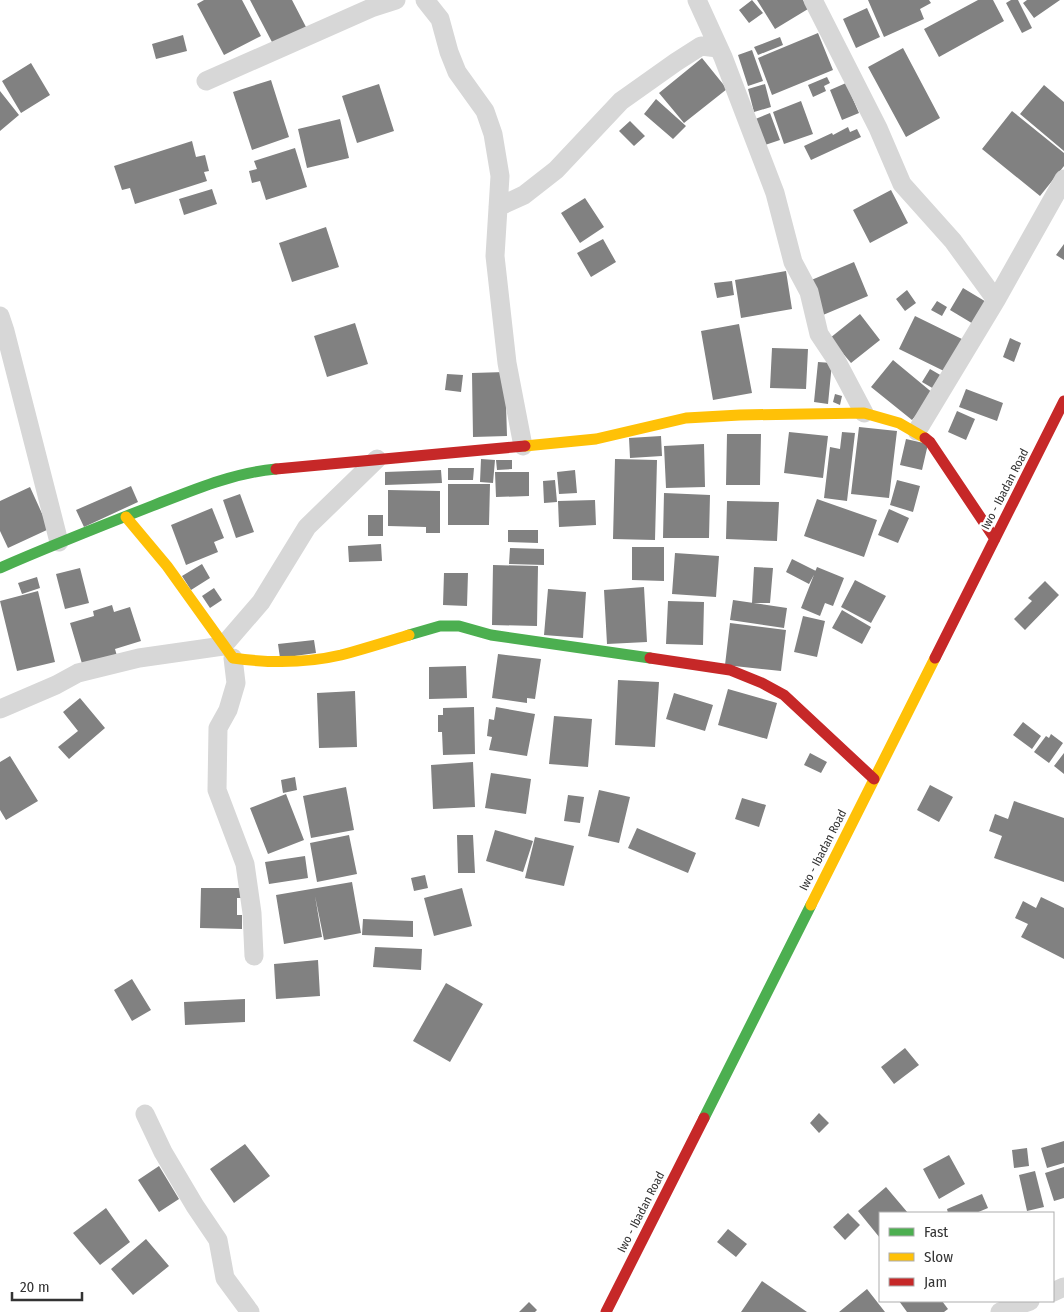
<svg xmlns="http://www.w3.org/2000/svg" width="1064" height="1312" font-family="'Fira Sans Condensed',sans-serif">
	<rect width="100%" height="100%" fill="#fff"/>
	<path fill="#818181" d="M204,0H242L261,36L224,55L197,4Z
		M250,0H292L306,27L273,44Z
		M752,0L763,13L749,23L739,10Z
		M757,0H803L808,9L775,29Z
		M868,0H929L931,3L920,9L924,19L884,37Z
		M978,0H993L1004,21L939,57L924,29Z
		M1011,0H1018L1032,28L1022,33L1006,3Z
		M1027,0H1060L1034,18L1023,3Z
		M867,8L880,37L856,48L843,19Z
		M818,33L833,70L772,95L758,58Z
		M183,35L187,51L156,59L152,44Z
		M780,37L783,45L758,55L754,47Z
		M903,48L940,118L906,137L868,67Z
		M752,50L763,81L748,86L738,55Z
		M702,58L727,89L684,123L659,93Z
		M31,63L50,95L21,113L2,81Z
		M827,77L830,83L824,86L826,91L813,97L808,85Z
		M271,80L289,137L252,150L233,92Z
		M846,83L859,113L842,120L830,90Z
		M379,84L394,131L357,143L342,96Z
		M765,84L771,107L754,112L748,89Z
		M1044,85L1064,102V151L1020,114Z
		M0,91L19,115L0,131Z
		M656,99L686,126L673,139L644,114Z
		M801,101L813,134L784,144L773,112Z
		M1012,111L1064,153V166L1040,196L982,149Z
		M770,113L780,140L762,146L753,120Z
		M340,119L349,158L307,168L298,129Z
		M630,121L645,136L634,146L619,131Z
		M848,127L850,132L857,129L861,137L811,160L804,146L832,133L833,135Z
		M192,141L196,157L205,155L209,171L204,172L207,181L135,204L130,188L122,190L114,166Z
		M295,148L307,187L266,200L260,181L252,183L249,171L257,169L254,161Z
		M212,189L217,204L184,215L179,199Z
		M891,190L908,223L870,243L853,210Z
		M585,198L604,227L580,243L561,213Z
		M326,227L339,267L292,282L279,243Z
		M603,239L616,262L591,277L577,253Z
		M1064,244V260L1056,255Z
		M854,262L868,296L823,315L809,281Z
		M786,271L792,309L741,318L735,280Z
		M732,281L734,295L717,298L714,283Z
		M963,288L988,303L975,325L950,310Z
		M907,290L916,303L905,311L896,299Z
		M937,301L947,307L942,316L931,310Z
		M860,314L880,340L851,363L830,338Z
		M915,316L964,340L948,373L899,349Z
		M355,323L368,364L327,377L314,336Z
		M739,324L752,393L713,400L701,331Z
		M1010,338L1021,343L1014,362L1003,357Z
		M772,348L808,349L806,389L770,388Z
		M893,360L934,394L912,420L871,387Z
		M818,362L832,363L828,404L814,402Z
		M930,369L942,376L934,389L922,382Z
		M505,372L507,436L473,437L472,373Z
		M447,374L463,375L461,392L445,390Z
		M966,389L1003,403L997,421L959,407Z
		M835,394L842,396L840,405L833,402Z
		M957,411L975,419L966,440L948,432Z
		M859,427L897,431L889,498L851,494Z
		M789,432L828,436L823,478L784,473Z
		M842,432L855,433L847,501L824,498L830,447L840,449Z
		M727,434H761L760,485H726Z
		M661,436L662,456L630,458L629,438Z
		M906,439L928,444L922,470L900,465Z
		M704,444L705,487L666,488L664,446Z
		M481,459L495,460L493,483L480,482Z
		M615,459L657,460L655,540L613,539Z
		M496,460H512V469L497,470Z
		M448,468H474L473,480H448Z
		M441,470L442,483L385,485V472Z
		M575,470L577,493L559,494L557,472Z
		M495,472H529V496L496,497Z
		M555,480L557,502L544,503L543,481Z
		M897,480L920,486L913,512L890,505Z
		M448,484H490L489,525H448Z
		M131,486L138,502L84,527L76,510Z
		M30,487L49,529L8,548L0,531V501Z
		M388,490L440,491V533H426V527L388,526Z
		M664,493L710,495L709,538H663Z
		M240,494L254,532L236,538L223,500Z
		M817,499L877,520L864,557L804,536Z
		M595,500L596,525L559,527L558,501Z
		M727,501L779,502L777,541L726,539Z
		M212,508L224,538L214,542L218,552L186,565L171,525Z
		M889,509L909,518L898,543L878,535Z
		M368,515H383V536H368Z
		M508,530H538V543L508,542Z
		M381,544L382,561L349,562L348,546Z
		M632,547H664V581L632,580Z
		M510,548L544,549V565L509,564Z
		M675,553L719,556L716,597L672,594Z
		M792,559L816,571L809,584L786,572Z
		M202,564L210,578L191,590L182,576Z
		M493,565L538,566L537,626L492,625Z
		M754,567L773,568L770,603H752Z
		M817,567L844,578L833,606L825,603L820,616L801,608Z
		M80,568L89,603L65,609L56,574Z
		M444,573H468L467,606L443,605Z
		M37,577L40,588L22,594L18,583Z
		M855,580L886,596L871,623L841,607Z
		M1045,581L1059,595L1025,630L1014,619L1032,601L1028,598Z
		M644,587L647,642L607,644L604,590Z
		M214,588L222,600L210,608L202,596Z
		M548,589L586,592L583,638L544,635Z
		M38,591L55,662L17,671L0,601Z
		M733,600L787,608L784,628L730,620Z
		M668,601L704,602L703,645L666,644Z
		M112,605L114,612L130,607L141,641L115,649L117,656L83,667L70,623L94,616L93,611Z
		M842,610L871,627L862,644L832,628Z
		M803,616L825,621L817,657L794,652Z
		M730,623L786,630L781,671L725,665Z
		M314,640L316,653L280,658L278,644Z
		M498,654L541,659L535,699L527,698V703L492,698Z
		M466,666L467,698L429,699V667Z
		M618,680L659,682L655,747L615,745Z
		M728,689L777,703L767,739L718,725Z
		M355,691L357,747L319,748L317,693Z
		M674,693L713,705L705,731L666,719Z
		M80,698L105,728L69,759L58,747L78,731L63,712Z
		M474,707L475,754L443,755L442,732H438V715H443V708Z
		M496,707L535,714L527,756L489,750L492,737L487,736L489,719L494,720Z
		M554,716L592,719L588,767L549,764Z
		M1023,722L1041,736L1032,749L1013,735Z
		M1051,734L1063,743L1049,763L1034,752L1046,736L1049,738Z
		M810,753L827,762L821,773L804,765Z
		M1064,753V774L1054,766Z
		M10,756L38,801L6,820L0,810V762Z
		M473,762L475,807L433,809L431,765Z
		M491,773L531,779L526,814L485,808Z
		M295,777L297,790L283,793L281,780Z
		M930,785L953,797L939,822L917,810Z
		M346,787L354,830L311,838L303,796Z
		M599,790L630,797L619,843L588,836Z
		M286,794L304,840L268,854L250,808Z
		M568,795L584,797L580,823L564,821Z
		M742,798L766,805L759,827L735,819Z
		M1014,801L1064,818V882L994,858L1002,836L989,831L995,814L1008,819Z
		M637,828L696,853L688,873L628,848Z
		M495,830L533,841L523,872L486,861Z
		M349,835L357,874L317,882L310,843Z
		M457,835H473L475,873H458Z
		M535,837L574,846L564,886L525,878Z
		M305,856L308,878L269,884L265,862Z
		M425,875L428,888L414,891L411,878Z
		M352,882L361,933L324,940L315,896L322,937L284,944L276,895Z
		M201,888H243V898H237V915H242V929L200,928Z
		M462,888L472,926L434,936L424,898Z
		M1041,897L1064,908V959L1021,937L1028,924L1015,918L1023,901L1036,908Z
		M363,919L413,921V937L362,935Z
		M375,947L422,949L421,970L373,967Z
		M318,960L320,996L276,999L274,964Z
		M132,979L151,1010L132,1021L114,990Z
		M446,983L483,1004L450,1062L413,1041Z
		M245,999V1022L185,1025L184,1002Z
		M905,1048L919,1065L894,1084L881,1067Z
		M819,1113L829,1123L819,1133L810,1123Z
		M1064,1141V1163L1047,1168L1041,1148Z
		M245,1144L270,1176L234,1203L210,1169Z
		M1027,1148L1029,1166L1014,1168L1012,1150Z
		M949,1155L965,1184L939,1199L923,1169Z
		M159,1166L179,1199L159,1212L138,1180Z
		M1064,1167V1198L1054,1201L1045,1173Z
		M1035,1171L1044,1207L1027,1211L1019,1175Z
		M886,1187L908,1213H880V1238L858,1211Z
		M982,1194L988,1208L976,1213H948L947,1209Z
		M106,1208L130,1242L100,1265L73,1233Z
		M848,1213L860,1225L845,1240L833,1227Z
		M728,1229L747,1244L736,1257L717,1242Z
		M146,1239L169,1266L133,1295L111,1269Z
		M762,1281L807,1312H741Z
		M867,1289L885,1312H839Z
		M899,1301H942L948,1309L944,1312H907Z
		M529,1302L537,1310L535,1312H519Z"/>
	<g fill="none" stroke-linecap="round" stroke-linejoin="round">
		<path stroke="#d7d7d7" stroke-width="19" d="M425,0L440,19L449,52L457,72L485,111L493,134L500,176L495,256L507,363L523,446
			M697,0L723,57L775,193L793,262L809,292L819,334L835,358L864,413
			M813,0L878,128L902,184L953,241L996,300
			M206,81L371,8L396,0
			M498,207L524,195L556,170L621,101L676,62L701,46L718,48
			M0,316L5,331L59,542
			M917,431L996,300L1064,179
			M233,658L236,683L228,710L218,728L217,790L245,864L252,913L254,956
			M0,709L56,685L78,673L139,658L223,646L261,602L307,527L377,459
			M145,1114L163,1152L195,1206L218,1240L225,1278L250,1312
			M1053,1292L1064,1287
			M1000,1312L1030,1301"/>
		<path stroke="#4caf50" stroke-width="11" d="M0,568C50,546 101,526 152,506C193,490 232,473 276,469
			M409,635L440,626H459L491,635L650,658
			M704,1118L811,905"/>
		<path stroke="#ffc107" stroke-width="11" d="M525,446L596,439L686,418L740,415L864,413L899,423L925,438
			M126,517L167,566L233,658C268,663 307,663 341,655C364,649 386,642 409,635
			M811,905L935,658"/>
		<path stroke="#c62828" stroke-width="11" d="M925,438L930,442L995,539
			M276,469L525,446
			M650,658L730,670L762,683L784,695L874,779
			M935,658L1064,401
			M606,1312L704,1118"/>
	</g>
	<g text-anchor="middle" stroke-width="5" stroke-linejoin="round" paint-order="stroke">
		<g font-size="12" fill="#333" stroke="#fff">
			<text transform="translate(1005 489) rotate(-63)" y="4">Iwo - Ibadan Road</text>
			<text transform="translate(823 850) rotate(-63)" y="4">Iwo - Ibadan Road</text>
			<text transform="translate(641 1212) rotate(-63)" y="4">Iwo - Ibadan Road</text>
		</g>
	</g>
	<rect x="879" y="1212" width="175" height="90" fill="#ffffff" stroke="#adadad"/>
	<rect x="889" y="1228" width="25" height="8" fill="#4caf50" stroke="#adadad"/>
	<text x="924" y="1237" font-size="15" fill="#333333">Fast</text>
	<rect x="889" y="1253" width="25" height="8" fill="#ffc107" stroke="#adadad"/>
	<text x="924" y="1262" font-size="15" fill="#333333">Slow</text>
	<rect x="889" y="1278" width="25" height="8" fill="#c62828" stroke="#adadad"/>
	<text x="924" y="1287" font-size="15" fill="#333333">Jam</text>
	<path d="M12 1292v8h70v-8" fill="none" stroke="#333333" stroke-width="2.5"/>
	<text x="20" y="1292" font-size="15" fill="#333333" stroke="#ffffff" stroke-width="4" paint-order="stroke">20 m</text>
</svg>
